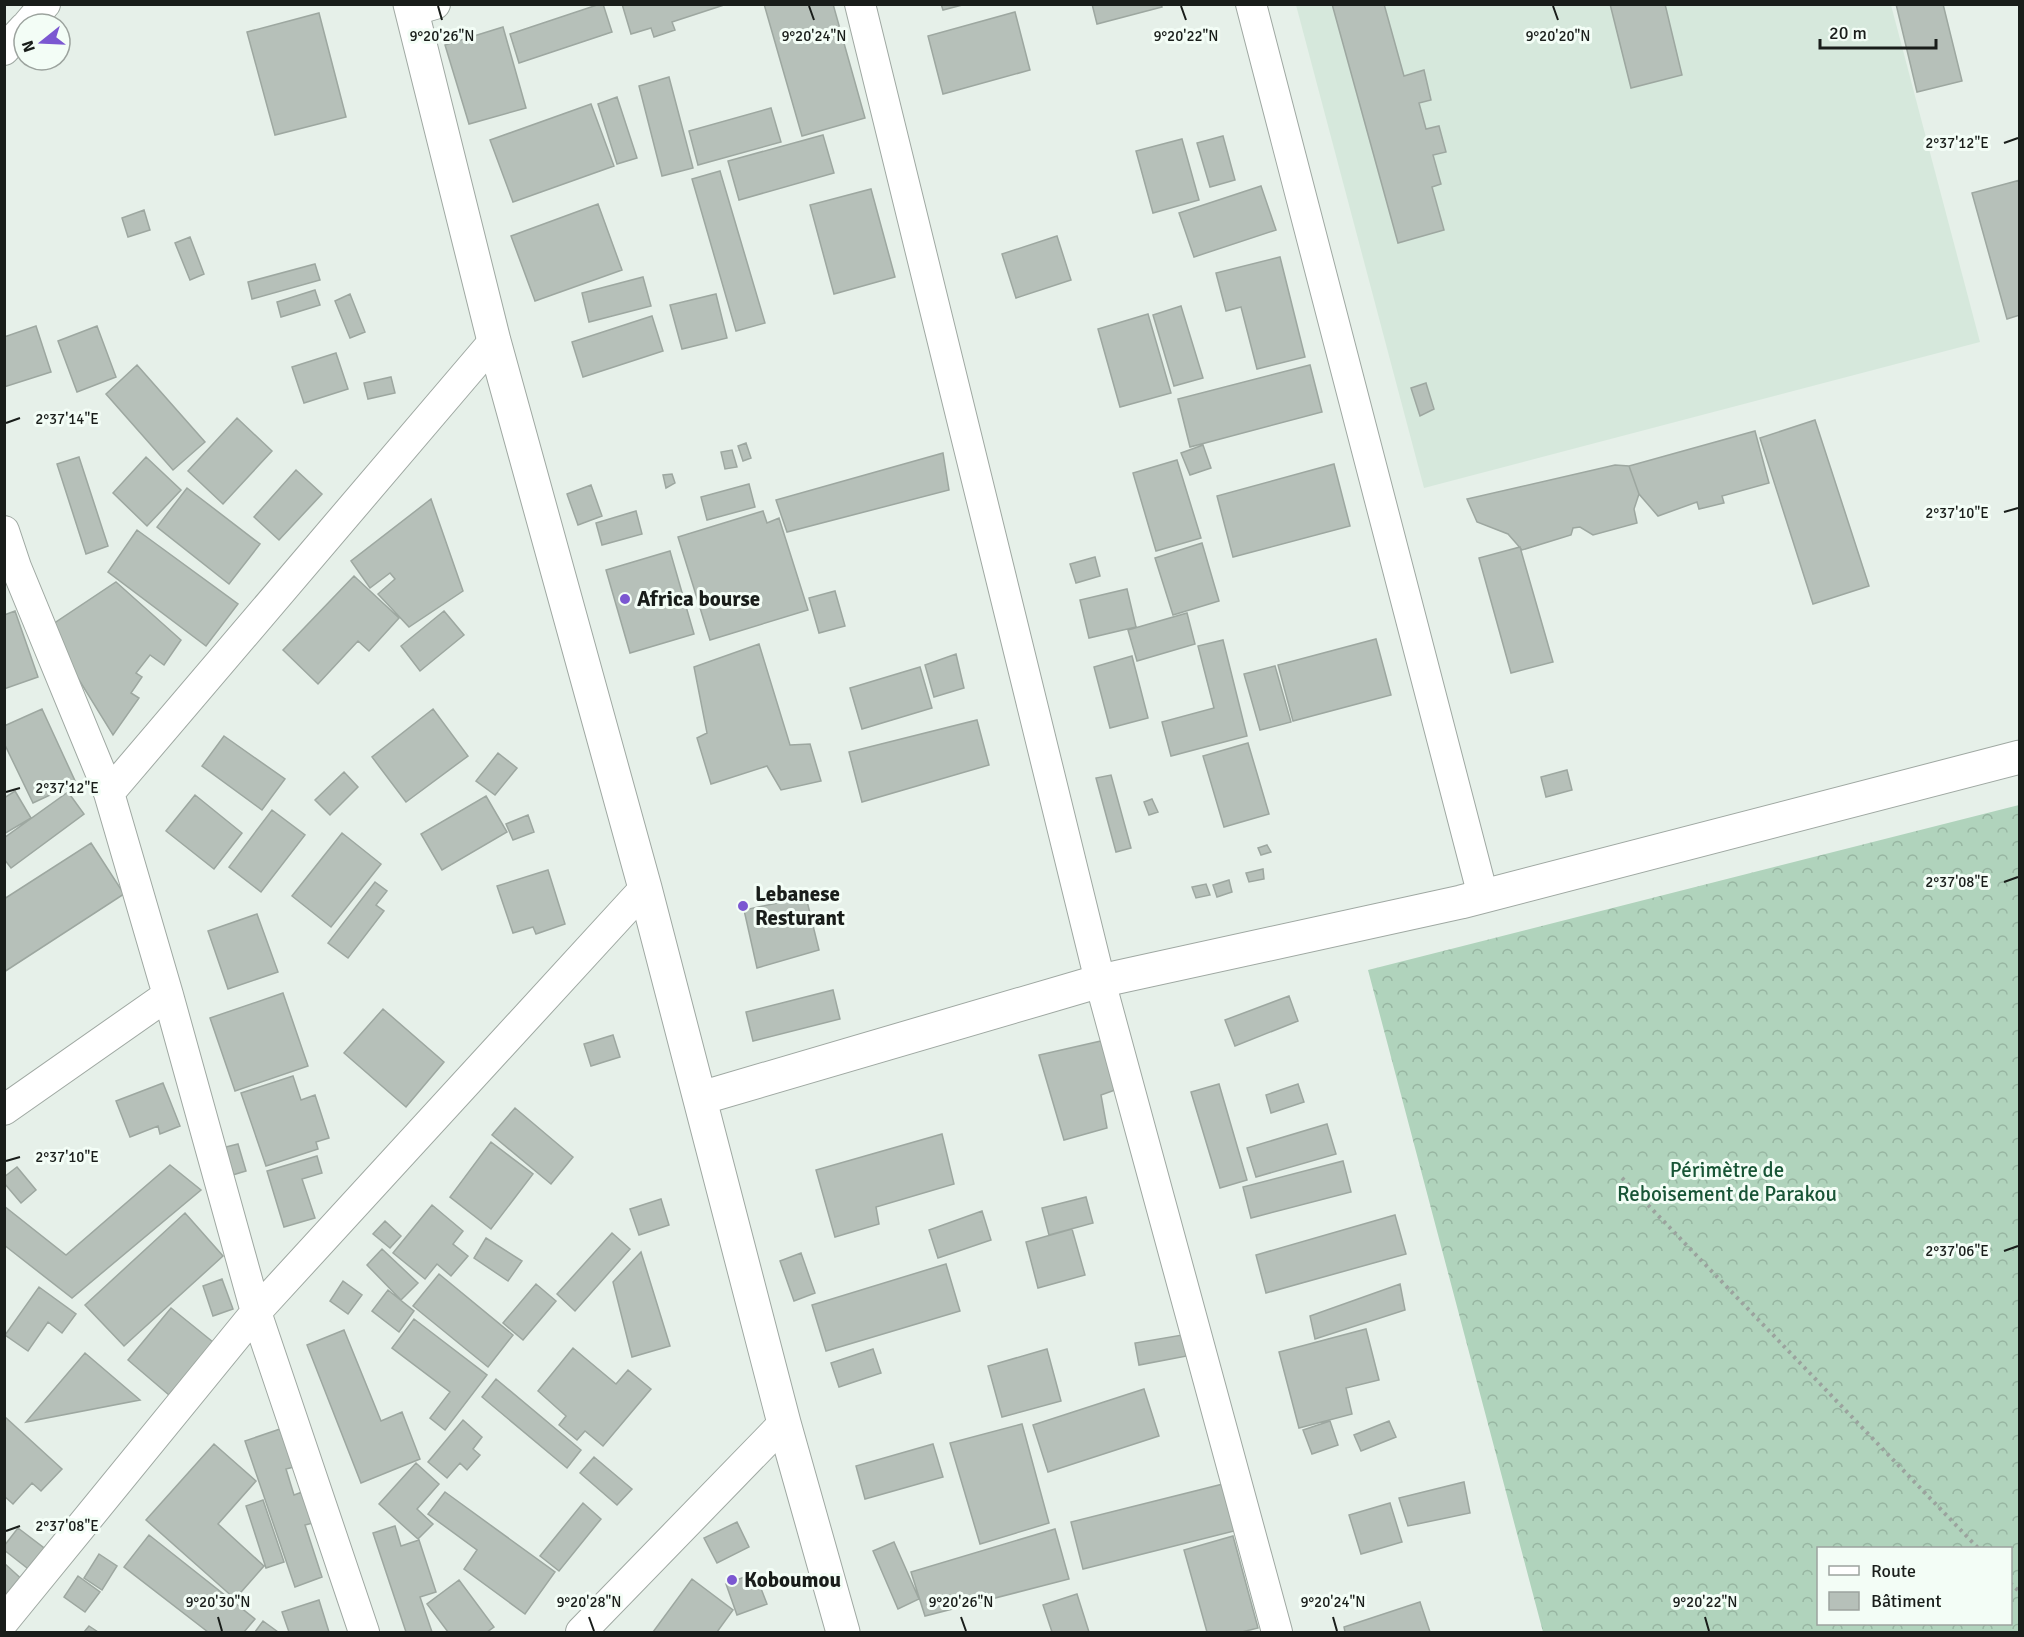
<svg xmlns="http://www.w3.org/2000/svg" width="2024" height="1637" font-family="Signika,sans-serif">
	<defs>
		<pattern id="forest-crowns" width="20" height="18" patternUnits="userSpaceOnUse" patternTransform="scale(1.5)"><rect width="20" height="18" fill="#b0d3bc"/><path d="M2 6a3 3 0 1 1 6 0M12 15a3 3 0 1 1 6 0" fill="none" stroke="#97b5a1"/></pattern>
	</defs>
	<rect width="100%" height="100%" fill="#e6f0e9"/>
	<path fill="#d6e8dc" d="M1296,5H1891L1980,342L1424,488Z"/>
	<path fill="url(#forest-crowns)" fill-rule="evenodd" d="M2019,805V1632H1543L1368,970ZM1818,1548H2010V1624H1818Z"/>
	<path fill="#b6c0b9" stroke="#9da7a0" stroke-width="1.5" d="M600,4H603L612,32L519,63L510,34Z
		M622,4H727L672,22L675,30L654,37L651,28L631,34Z
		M764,4H833L865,118L802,136Z
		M941,4H966L943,10Z
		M1092,4H1161L1162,7L1097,24Z
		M1332,4H1384L1404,76L1424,70L1431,100L1419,103L1426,129L1439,126L1446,152L1433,155L1441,184L1432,187L1444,230L1398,243Z
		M1610,4H1665L1682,75L1631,88Z
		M1896,4H1943L1962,81L1917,92Z
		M1015,12L1030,70L943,94L928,36Z
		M319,13L346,117L275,135L247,32Z
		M503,27L526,108L469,124L445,45Z
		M669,77L693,168L662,176L639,86Z
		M617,97L637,158L617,164L598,104Z
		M591,104L614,166L513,202L490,140Z
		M771,108L781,142L698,165L689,131Z
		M823,135L834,173L739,200L728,161Z
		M1223,136L1235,180L1210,187L1197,143Z
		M1182,139L1199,200L1153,213L1136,151Z
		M720,171L765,323L736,331L692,179Z
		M2020,180V315L2007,319L1972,193Z
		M1261,186L1276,230L1194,257L1179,213Z
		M871,189L895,277L834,294L810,205Z
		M598,204L622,270L535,301L511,236Z
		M144,210L150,230L128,237L122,218Z
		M1057,236L1071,280L1016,298L1002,254Z
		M190,237L204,274L190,280L175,243Z
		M1280,257L1305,357L1257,369L1241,307L1226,311L1216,273Z
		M315,264L320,280L252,299L248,282Z
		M643,277L651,306L589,322L582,293Z
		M315,290L320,305L281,317L277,302Z
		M350,294L365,332L350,338L335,301Z
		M716,294L727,338L682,349L670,305Z
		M1181,306L1203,378L1174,386L1153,315Z
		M1148,314L1171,393L1120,407L1098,329Z
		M652,316L663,351L583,377L572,342Z
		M36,326L51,372L4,387V337Z
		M97,326L116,377L77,392L58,341Z
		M336,353L348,389L304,403L292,367Z
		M137,365L205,442L173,470L106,394Z
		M1310,365L1322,412L1190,447L1178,399Z
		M391,377L395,393L368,399L364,383Z
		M1426,383L1434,409L1420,416L1411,388Z
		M237,418L272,451L223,504L188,471Z
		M1815,420L1869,586L1813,604L1760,438Z
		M1755,431L1769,483L1722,496L1724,503L1699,509L1697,502L1658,516L1639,494L1629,466Z
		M746,443L751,458L743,461L738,446Z
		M1203,445L1211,468L1190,475L1181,453Z
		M732,450L737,467L725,469L721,452Z
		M943,453L949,490L787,532L776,500Z
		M79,457L108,546L86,554L57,464Z
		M146,457L181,490L147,526L113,493Z
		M1177,460L1201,538L1156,551L1133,473Z
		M1334,464L1350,526L1233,557L1217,496Z
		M1615,465L1629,466L1639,494L1634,509L1637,523L1593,535L1580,527L1573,528L1571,535L1522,550L1508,534L1477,522L1467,499Z
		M296,470L322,494L279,540L254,517Z
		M672,474L675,483L666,488L663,475Z
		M749,484L755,507L707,520L701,497Z
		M591,485L602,516L578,525L567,494Z
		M187,488L260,544L229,584L157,527Z
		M431,499L463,591L409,627L378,594L395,579L390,573L370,588L351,561Z
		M636,511L642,534L602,545L596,523Z
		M763,511L767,523L779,518L808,610L710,640L678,537Z
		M137,530L238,604L206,646L108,572Z
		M1202,543L1219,601L1173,615L1155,558Z
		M1520,547L1553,662L1511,673L1479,558Z
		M670,551L694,634L630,653L606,570Z
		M1095,557L1100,576L1076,583L1070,564Z
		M354,576L399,618L369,651L358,641L318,684L283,650Z
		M116,582L181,640L164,665L150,655L136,673L142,677L131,693L139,698L113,735L47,628Z
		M1127,589L1136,627L1089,638L1080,600Z
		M835,591L845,626L819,633L809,598Z
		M15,611L38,677L4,689V615Z
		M444,611L464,635L420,671L401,646Z
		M1187,613L1195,644L1137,661L1128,630Z
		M1376,639L1391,695L1293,721L1278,665Z
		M1223,640L1247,736L1171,756L1162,722L1214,708L1198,646Z
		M759,644L790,745L810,744L821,781L781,790L767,766L711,784L697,738L707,733L694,667Z
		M956,654L964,688L934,697L925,665Z
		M1132,656L1148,718L1110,728L1094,667Z
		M1275,666L1291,722L1260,730L1244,674Z
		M920,667L932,708L862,729L850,688Z
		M42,709L76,783L33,803L4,743V726Z
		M433,709L468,756L406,802L372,757Z
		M977,720L989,765L862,802L849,752Z
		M224,736L285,779L262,810L202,766Z
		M1248,743L1269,814L1224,827L1203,756Z
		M498,753L517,768L495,795L476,781Z
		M1567,770L1572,790L1546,797L1541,777Z
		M344,772L358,787L330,815L315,800Z
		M1111,775L1131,848L1116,852L1096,778Z
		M15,791L31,818L4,834V798Z
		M68,792L84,814L11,868L4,859V838Z
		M195,795L242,833L214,869L166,831Z
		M486,796L507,832L442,870L421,834Z
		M1152,799L1158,812L1149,815L1144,802Z
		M272,810L305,835L261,892L229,867Z
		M528,815L534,832L513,840L506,824Z
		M342,833L381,864L331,927L292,896Z
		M91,843L124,894L4,972V899Z
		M1267,845L1271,852L1261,855L1258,848Z
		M1263,869L1264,879L1249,882L1246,873Z
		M548,870L565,924L536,934L533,927L513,933L497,886Z
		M1229,880L1232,892L1217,897L1213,885Z
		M375,882L387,891L376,905L384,911L348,958L328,943Z
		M1206,884L1210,895L1196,898L1192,887Z
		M806,897L819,950L757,968L744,910Z
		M257,914L278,972L228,989L208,931Z
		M833,990L840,1019L753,1041L746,1012Z
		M283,993L308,1066L235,1091L210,1018Z
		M1289,996L1298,1021L1235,1046L1225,1020Z
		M383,1009L444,1062L406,1107L344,1053Z
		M613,1035L620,1057L591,1066L584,1044Z
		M1101,1041L1115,1090L1101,1095L1107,1128L1064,1140L1039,1055Z
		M293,1076L301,1100L315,1095L329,1138L316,1142L318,1149L266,1166L241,1093Z
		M163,1083L180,1126L160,1134L158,1126L130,1137L116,1101Z
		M1219,1084L1247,1180L1220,1188L1191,1092Z
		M1298,1084L1304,1102L1271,1113L1266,1095Z
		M515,1108L573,1157L551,1184L492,1135Z
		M1327,1124L1336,1154L1256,1177L1247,1148Z
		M942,1134L954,1184L876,1207L879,1224L835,1237L816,1170Z
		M491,1142L533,1174L491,1229L450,1197Z
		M238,1144L246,1171L226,1177L218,1149Z
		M317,1156L322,1173L302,1179L315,1218L284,1227L267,1171Z
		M1343,1161L1351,1192L1251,1218L1243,1187Z
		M170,1165L201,1190L72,1298L4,1245V1206L66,1255Z
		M17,1167L36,1190L21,1203L4,1183V1177Z
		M1086,1197L1093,1223L1049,1235L1042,1208Z
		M661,1199L669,1225L639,1235L630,1209Z
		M432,1205L463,1231L453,1244L468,1256L451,1276L437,1264L425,1279L393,1253Z
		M982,1211L991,1240L938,1258L929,1230Z
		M185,1213L223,1256L124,1346L85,1305Z
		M1395,1215L1406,1254L1266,1293L1256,1255Z
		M385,1221L401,1236L390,1248L373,1234Z
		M1072,1229L1085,1275L1038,1288L1026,1242Z
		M612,1233L630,1249L575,1311L557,1294Z
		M486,1238L522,1261L508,1281L474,1258Z
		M382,1249L418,1283L401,1300L367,1265Z
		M641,1252L670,1346L632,1357L613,1282Z
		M801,1253L815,1293L794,1301L780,1261Z
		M946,1264L960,1311L826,1351L812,1305Z
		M439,1274L513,1335L488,1367L413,1306Z
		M222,1279L233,1309L213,1316L203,1286Z
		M343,1281L362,1295L348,1314L330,1301Z
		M536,1284L556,1301L523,1340L503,1323Z
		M1400,1284L1405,1310L1315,1339L1310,1316Z
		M39,1287L76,1314L62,1333L48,1322L28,1351L5,1335Z
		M388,1290L414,1311L399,1332L372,1311Z
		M171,1308L213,1342L169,1395L128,1360Z
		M414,1319L487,1375L445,1430L430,1418L450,1392L392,1348Z
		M1366,1329L1379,1380L1346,1388L1352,1414L1299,1428L1279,1352Z
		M344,1330L381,1421L402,1412L420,1459L361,1483L307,1345Z
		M1188,1334L1192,1355L1139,1365L1135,1343Z
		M573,1348L616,1384L628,1370L651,1389L603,1446L585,1431L577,1440L559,1425L566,1416L538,1391Z
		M873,1349L881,1373L839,1387L831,1363Z
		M1047,1349L1061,1401L1002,1417L988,1366Z
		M85,1353L140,1400L26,1422Z
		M496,1379L581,1450L567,1468L482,1397Z
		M1144,1389L1159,1436L1048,1472L1033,1425Z
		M4,1416L62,1469L41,1491L32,1483L13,1504L4,1496Z
		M463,1420L482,1437L473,1449L480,1455L467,1470L460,1463L447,1478L428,1462Z
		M1330,1421L1338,1445L1312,1454L1303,1430Z
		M1389,1421L1396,1437L1361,1451L1354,1435Z
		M1022,1424L1049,1523L980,1544L950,1443Z
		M280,1429L294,1467L286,1469L294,1495L302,1492L313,1523L305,1525L322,1577L295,1587L245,1441Z
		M214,1444L256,1481L218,1524L264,1566L235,1599L146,1520Z
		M933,1444L943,1477L865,1499L856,1466Z
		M594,1457L632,1489L617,1505L580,1473Z
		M416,1463L439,1484L417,1509L433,1524L418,1539L379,1504Z
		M1464,1482L1470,1513L1408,1526L1399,1498Z
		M1227,1483L1238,1530L1083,1569L1071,1522Z
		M445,1492L555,1572L525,1614L464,1569L477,1550L428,1514Z
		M263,1500L284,1562L266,1568L246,1506Z
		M583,1503L601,1519L559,1571L540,1556Z
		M1390,1503L1402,1542L1361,1554L1349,1515Z
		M737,1522L749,1547L717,1563L704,1538Z
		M395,1526L401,1546L419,1540L436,1592L420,1597L432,1632H406L373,1533Z
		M18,1528L52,1554L36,1575L4,1550V1546Z
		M1055,1529L1069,1579L925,1616L911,1572Z
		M149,1535L255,1619L244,1632H208L124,1567Z
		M1233,1536L1258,1628L1242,1632H1207L1184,1550Z
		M894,1542L919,1599L898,1609L873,1551Z
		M99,1554L117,1566L102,1590L84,1578Z
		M4,1563L26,1583L4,1606Z
		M755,1573L767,1604L737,1615L726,1584Z
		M78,1576L100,1592L85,1612L64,1597Z
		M692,1579L733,1610L717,1632H653Z
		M459,1580L494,1627L487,1632H448L427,1604Z
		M1077,1594L1089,1632H1052L1043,1605Z
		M319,1600L329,1632H289L282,1612Z
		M1420,1602L1430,1632H1345L1344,1627Z
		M263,1621L278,1632H255Z
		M89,1626L98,1632H84Z"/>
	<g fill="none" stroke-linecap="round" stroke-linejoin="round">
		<g stroke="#9fa8a2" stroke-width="32">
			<path id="street" d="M860,4L1100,981L1277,1632
				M1251,4L1483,896
				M411,11L435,4
				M28,24L45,4
				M4,50L24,28
				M4,531L16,567L109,793L168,995L256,1312L364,1632
				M109,793L494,341
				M4,1110L168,995
				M4,1621L256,1312L645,888
				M581,1632L784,1423"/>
		</g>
		<g stroke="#9fa8a2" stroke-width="35">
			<path id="secondary" d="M410,4L494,341L645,888L784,1423L843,1632
				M701,1098L1100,981L1461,902L2020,757"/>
		</g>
		<path stroke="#9ba39e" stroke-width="4" stroke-dasharray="3 4.5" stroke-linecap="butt" d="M1622,1178L1978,1548
			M2010,1583L2020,1592"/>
		<use href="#street" stroke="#fff" stroke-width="30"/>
		<use href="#secondary" stroke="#fff" stroke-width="33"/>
	</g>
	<path fill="none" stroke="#191d1a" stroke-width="2" d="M438,6L442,20M809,6L814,20M1181,6L1186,20M1553,6L1558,20M2004,143L2018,138M6,423L20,418M2004,512L2018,508M6,792L20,788M2004,882L2018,877M6,1161L20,1157M2004,1251L2018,1246M6,1531L20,1526M218,1617L222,1631M589,1617L594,1631M961,1617L966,1631M1333,1617L1337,1631M1705,1617L1709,1631"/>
	<g fill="#7b57d1" stroke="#f3fdf6" stroke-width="2">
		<circle cx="625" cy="599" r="6"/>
		<circle cx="743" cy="906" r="6"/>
		<circle cx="732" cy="1580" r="6"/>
	</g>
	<g text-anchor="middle" stroke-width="6" stroke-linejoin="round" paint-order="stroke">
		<g font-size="21" font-weight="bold" fill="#191d1a" stroke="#f3fdf6" text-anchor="start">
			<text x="637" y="606">Africa bourse</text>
			<text x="755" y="901">Lebanese<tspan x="755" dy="24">Resturant</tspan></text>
			<text x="744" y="1587">Koboumou</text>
		</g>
		<g font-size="21" fill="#175435" stroke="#f3fdf6">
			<text x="1727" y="1177">Périmètre de<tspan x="1727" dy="24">Reboisement de Parakou</tspan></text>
		</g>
	</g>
	<g font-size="15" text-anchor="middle" fill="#191d1a" stroke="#f3fdf6" stroke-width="6" stroke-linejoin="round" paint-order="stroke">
		<text x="442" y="41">9°20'26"N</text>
		<text x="814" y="41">9°20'24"N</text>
		<text x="1186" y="41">9°20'22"N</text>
		<text x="1558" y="41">9°20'20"N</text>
		<text x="1957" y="148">2°37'12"E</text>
		<text x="67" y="424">2°37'14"E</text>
		<text x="1957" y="518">2°37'10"E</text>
		<text x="67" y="793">2°37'12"E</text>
		<text x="1957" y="887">2°37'08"E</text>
		<text x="67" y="1162">2°37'10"E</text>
		<text x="1957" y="1256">2°37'06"E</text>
		<text x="67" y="1531">2°37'08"E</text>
		<text x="218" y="1607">9°20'30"N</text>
		<text x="589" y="1607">9°20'28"N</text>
		<text x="961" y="1607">9°20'26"N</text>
		<text x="1333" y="1607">9°20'24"N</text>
		<text x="1705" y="1607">9°20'22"N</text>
	</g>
	<rect width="2024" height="1637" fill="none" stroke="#191d1a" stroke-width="12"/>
	<rect x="1817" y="1547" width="195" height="78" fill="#f3fdf6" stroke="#9ca39e" stroke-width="1.5"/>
	<rect x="1829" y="1566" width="30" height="9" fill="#ffffff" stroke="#9ca39e" stroke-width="1.5"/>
	<text x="1871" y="1577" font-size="18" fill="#191d1a">Route</text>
	<rect x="1829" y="1592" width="30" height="18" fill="#b6c0b9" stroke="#9ca39e" stroke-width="1.5"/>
	<text x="1871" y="1607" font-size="18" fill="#191d1a">Bâtiment</text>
	<g transform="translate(42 42) rotate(252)"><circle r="28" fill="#f3fdf6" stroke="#9ca39e" stroke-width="1.5"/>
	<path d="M0-4.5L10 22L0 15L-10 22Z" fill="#7b57d1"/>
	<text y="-9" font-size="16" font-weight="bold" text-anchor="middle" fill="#191d1a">N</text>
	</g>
	<path d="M1820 39v9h116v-9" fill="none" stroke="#191d1a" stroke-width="3"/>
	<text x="1829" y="39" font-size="18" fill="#191d1a" stroke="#f3fdf6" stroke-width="4.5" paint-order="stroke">20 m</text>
</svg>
